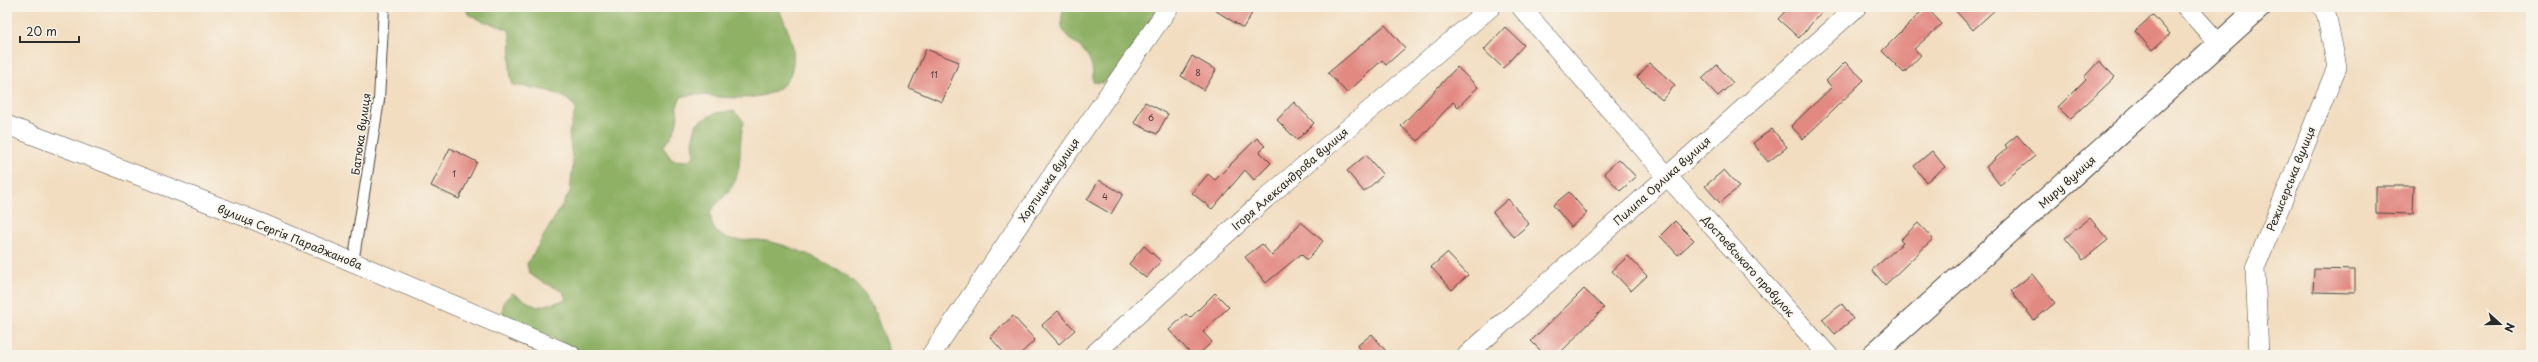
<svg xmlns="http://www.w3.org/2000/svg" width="2538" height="362" font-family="'Playpen Sans',sans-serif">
	<rect width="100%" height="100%" fill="#f7f3e8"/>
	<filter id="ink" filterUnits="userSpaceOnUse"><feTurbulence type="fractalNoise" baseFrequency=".025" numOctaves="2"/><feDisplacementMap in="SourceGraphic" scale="8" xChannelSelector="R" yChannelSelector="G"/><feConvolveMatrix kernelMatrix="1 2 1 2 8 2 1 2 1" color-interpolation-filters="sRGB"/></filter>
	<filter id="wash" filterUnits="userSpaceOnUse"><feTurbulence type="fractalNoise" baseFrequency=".012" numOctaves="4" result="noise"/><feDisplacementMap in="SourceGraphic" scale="16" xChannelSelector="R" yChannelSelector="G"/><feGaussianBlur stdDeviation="0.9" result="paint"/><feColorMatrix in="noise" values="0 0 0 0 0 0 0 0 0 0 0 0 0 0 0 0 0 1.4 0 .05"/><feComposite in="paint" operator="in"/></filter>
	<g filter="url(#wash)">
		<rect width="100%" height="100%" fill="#f2ddc0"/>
		<path fill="#8eb165" stroke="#5c6e48" d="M469,7H778C783,19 791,34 793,48C798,97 759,100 720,97C703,96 698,92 681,97C673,113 680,109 677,121C676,131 669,139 663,147L672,160L686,161L694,157L693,137L697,123L715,113L734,111L744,121C738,139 743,166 734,183C729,193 717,203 710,212C711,220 712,229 719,234C730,242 745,240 757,240C784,241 840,266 858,286C876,306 881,331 890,355H591L508,319L502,313L504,301L512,293L537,307L566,300L563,291L540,281L529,273L527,264L570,192L573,165L569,133L576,108C561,89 536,89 513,85C506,67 514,49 509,30C495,24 480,22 467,13Z
			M1064,7H1161L1116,73L1103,83L1093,82C1093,76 1093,69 1091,63C1082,38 1053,42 1064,7Z"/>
		<g id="blocks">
			<path fill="#e28982" d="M1210,7H1256L1243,28Z
				M1789,7H1826L1799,38L1778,19Z
				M1926,7L1942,24L1914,49L1921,55L1904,73L1882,51Z
				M1952,7H1998L1973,30Z
				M2153,15L2170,34L2152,50L2135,31Z
				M1385,25L1405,48L1386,65L1382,60L1347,93L1328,73Z
				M1505,27L1524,45L1503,68L1484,50Z
				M926,49L959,62L942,102L909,88Z
				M1192,56L1216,70L1204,90L1181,76Z
				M2099,61L2115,77L2070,119L2058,107L2086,79L2084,77Z
				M1845,62L1864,80L1803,139L1791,126L1832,87L1826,81Z
				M1650,63L1675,85L1662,100L1637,77Z
				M1717,65L1733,83L1718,96L1702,79Z
				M1457,67L1478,87L1458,107L1453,102L1418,141L1401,126Z
				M1145,102L1168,114L1157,134L1134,123Z
				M1294,102L1314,123L1297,140L1277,120Z
				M1772,129L1787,147L1768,162L1753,143Z
				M2017,135L2035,156L2000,185L1986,167L2007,148L2005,145Z
				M1257,138L1265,146L1260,152L1271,163L1254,180L1245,170L1212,209L1192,193L1208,174L1215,180Z
				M450,148L477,162L459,199L431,186Z
				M1932,151L1945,167L1926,182L1914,166Z
				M1366,155L1383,175L1364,192L1347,171Z
				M1619,159L1636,177L1620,191L1604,173Z
				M1724,170L1739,187L1720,203L1705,186Z
				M1099,180L1123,194L1111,214L1087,200Z
				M2376,186H2414L2413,214L2376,213Z
				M1569,192L1587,213L1571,227L1553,205Z
				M1508,199L1529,224L1514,237L1493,212Z
				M2090,218L2108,240L2083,260L2065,238Z
				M1675,221L1694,240L1678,255L1660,236Z
				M1301,222L1323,241L1307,260L1301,254L1266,283L1245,257L1262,244L1272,256Z
				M1918,223L1933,239L1885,285L1872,270L1903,243L1900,240Z
				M1144,246L1161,261L1146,278L1129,264Z
				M1447,253L1468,275L1452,290L1431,267Z
				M1628,256L1647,276L1631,291L1612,271Z
				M2314,269L2355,270V293L2313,292Z
				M2032,274L2055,303L2034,320L2011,291Z
				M1584,289L1604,308L1558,355H1545L1531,341Z
				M1215,293L1229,307L1203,332L1212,342L1198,355H1192L1169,330L1186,314L1190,318Z
				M1842,304L1853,319L1835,334L1822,319Z
				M1058,311L1075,330L1059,344L1042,325Z
				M1013,316L1035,340L1019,355H1006L990,337Z
				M1372,334L1389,355H1365L1357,346Z"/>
		</g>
	</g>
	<g filter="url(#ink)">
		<use href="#blocks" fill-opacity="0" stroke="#494641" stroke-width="1"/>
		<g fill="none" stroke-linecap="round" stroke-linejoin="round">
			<g stroke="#494641" stroke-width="12">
				<path id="service" d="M353,263L379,100L384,7"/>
			</g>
			<g stroke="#494641" stroke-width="20">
				<path id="minor" d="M1521,7L1668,177L1828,355
					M2186,7L2220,45
					M7,125L261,223L571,355
					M931,355L1049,180L1169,7
					M1093,355L1265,199L1491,7
					M1467,355L1857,7
					M2259,355L2255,268L2337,67L2326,13L2322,7"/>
			</g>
			<g stroke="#494641" stroke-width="24">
				<path id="tertiary" d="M1873,355L2260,7"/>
			</g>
			<use href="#service" stroke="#fff" stroke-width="10"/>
			<use href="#minor" stroke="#fff" stroke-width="19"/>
			<use href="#tertiary" stroke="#fff" stroke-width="22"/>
		</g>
	</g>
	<g text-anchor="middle" stroke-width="3" stroke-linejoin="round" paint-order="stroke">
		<g font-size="9" fill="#594241">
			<text x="1198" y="76">8</text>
			<text x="934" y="78">11</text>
			<text x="1151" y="121">6</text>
			<text x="454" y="177">1</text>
			<text x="1105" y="200">4</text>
		</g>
		<g font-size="11" fill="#2b2b2b" stroke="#f7f3e8">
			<text transform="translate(361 134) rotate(-82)" y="4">Батюка вулиця</text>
			<text transform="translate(1290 179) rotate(-41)" y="4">Ігоря Александрова вулиця</text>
			<text transform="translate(2291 179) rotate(-68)" y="4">Режисерська вулиця</text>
			<text transform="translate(1049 180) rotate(-56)" y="4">Хортицька вулиця</text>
			<text transform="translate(1662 181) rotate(-42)" y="4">Пилипа Орлика вулиця</text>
			<text transform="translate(2067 182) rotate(-42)" y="4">Миру вулиця</text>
			<text transform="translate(290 237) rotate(22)" y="4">вулиця Сергія Параджанова</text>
			<text transform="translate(1748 266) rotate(48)" y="4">Достоєвського провулок</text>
		</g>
	</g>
	<rect width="2538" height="362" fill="none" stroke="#f7f3e8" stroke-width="24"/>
	<g transform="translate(2500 324) rotate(111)" stroke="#f7f3e8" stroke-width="3" paint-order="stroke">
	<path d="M0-3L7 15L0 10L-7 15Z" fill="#2b2b2b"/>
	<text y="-6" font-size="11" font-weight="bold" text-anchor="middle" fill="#2b2b2b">N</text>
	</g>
	<path d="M20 36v6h59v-6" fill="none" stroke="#2b2b2b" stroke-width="2"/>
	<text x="26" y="36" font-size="12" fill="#2b2b2b" stroke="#f7f3e8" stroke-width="3" paint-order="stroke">20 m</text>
</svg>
